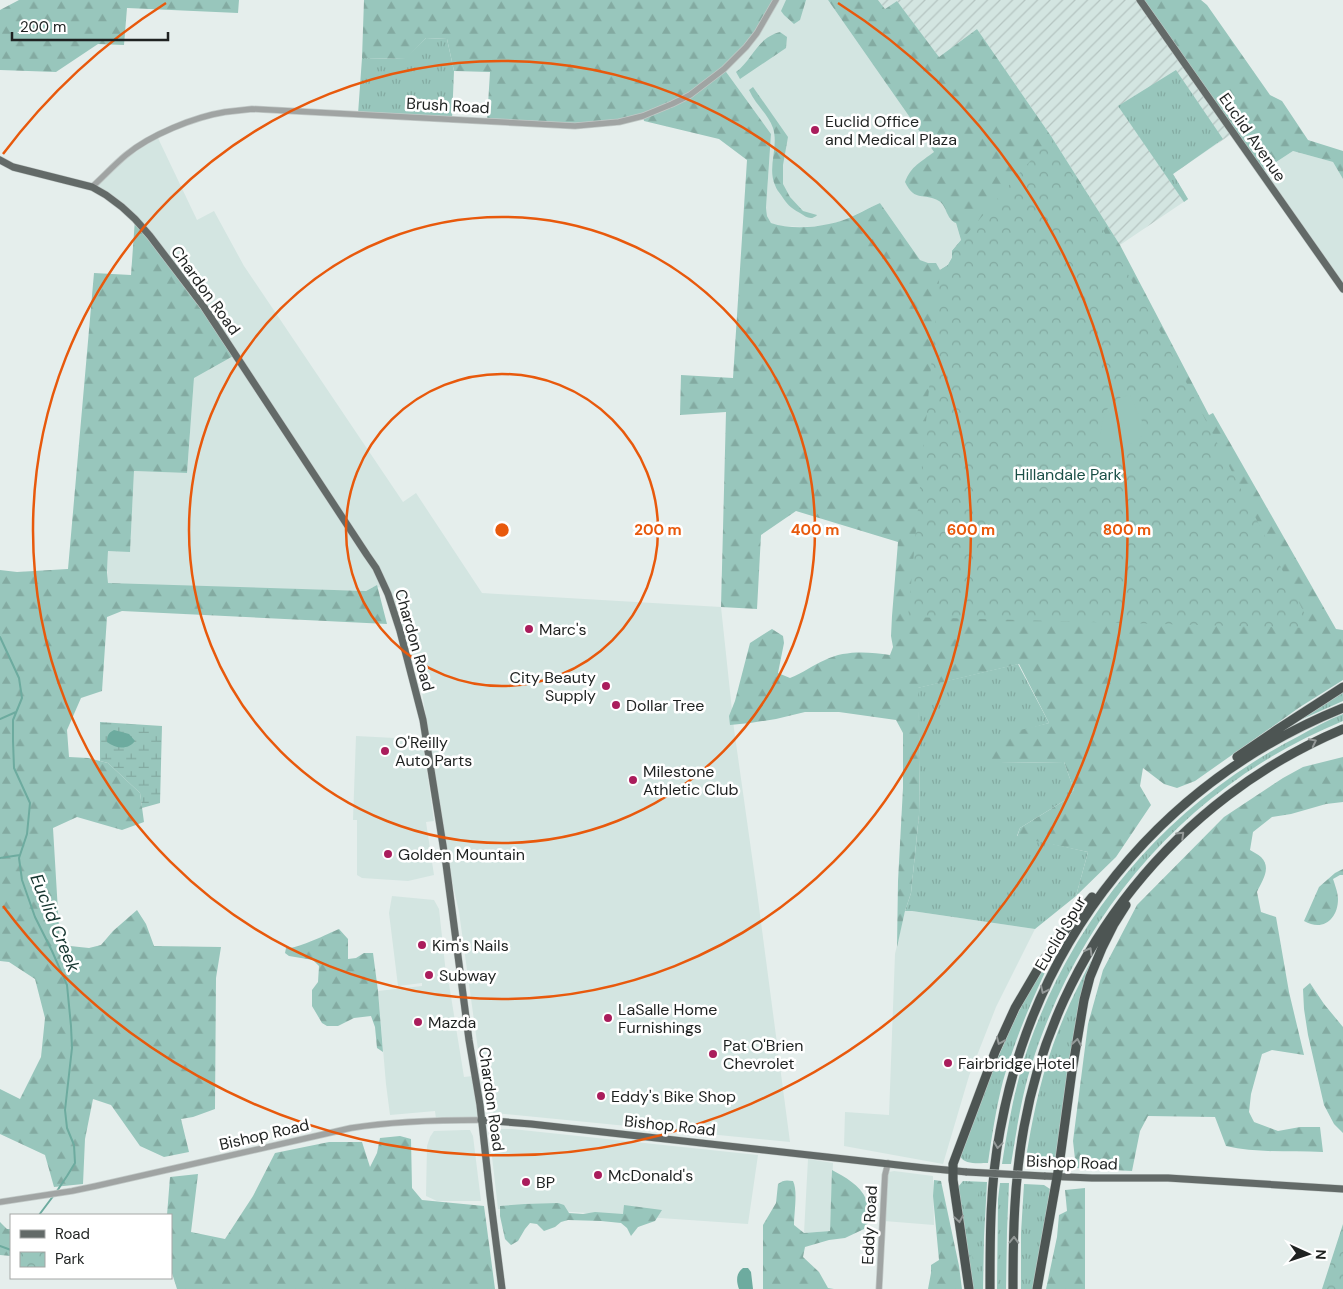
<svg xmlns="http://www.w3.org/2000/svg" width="1343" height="1289" font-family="'DM Sans',sans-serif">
	<defs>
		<pattern id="industrial-furrows" width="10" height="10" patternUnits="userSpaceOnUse" patternTransform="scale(1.25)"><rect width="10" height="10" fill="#d3e5e1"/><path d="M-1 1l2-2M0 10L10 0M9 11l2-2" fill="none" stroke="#b5c4c1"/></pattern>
		<pattern id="grass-tufts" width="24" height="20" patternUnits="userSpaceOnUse" patternTransform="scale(1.25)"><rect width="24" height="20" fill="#98c6bc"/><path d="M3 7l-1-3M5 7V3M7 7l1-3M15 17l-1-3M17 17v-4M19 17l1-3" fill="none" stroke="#83aaa1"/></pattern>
		<pattern id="forest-firs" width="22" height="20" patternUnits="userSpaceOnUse" patternTransform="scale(1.25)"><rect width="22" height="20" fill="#98c6bc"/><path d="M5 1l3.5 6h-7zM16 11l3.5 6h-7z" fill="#83aaa1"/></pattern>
		<pattern id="wetland-marsh" width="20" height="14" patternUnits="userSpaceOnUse" patternTransform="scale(1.25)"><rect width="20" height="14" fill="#98c6bc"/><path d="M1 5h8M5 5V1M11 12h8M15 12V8" fill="none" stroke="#83aaa1"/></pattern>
		<pattern id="park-crowns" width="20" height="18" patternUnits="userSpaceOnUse" patternTransform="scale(1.25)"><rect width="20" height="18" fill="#98c6bc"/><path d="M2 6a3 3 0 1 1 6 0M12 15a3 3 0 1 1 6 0" fill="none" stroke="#83aaa1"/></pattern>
	</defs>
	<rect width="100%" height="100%" fill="#e5eeec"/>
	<path fill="#d3e5e1" d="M776,0H828L934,152L961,240L952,251V258L948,265L940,270L920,260L880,203L844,220L829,225L804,227L780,226L771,223L767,216L766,208L771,134L724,69Z
		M157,136L197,220L214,211L244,266L403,502L416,493L482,593L721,607L734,729L757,892L790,1142L494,1113L486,1107L459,912L452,881L421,686L389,588L373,587L366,591L108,584V572L107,571L108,551H130L134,471L187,473L194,378L135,219L92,187L127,155Z
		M1293,151L1333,162L1343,179V289L1261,172Z
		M356,736L415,739L423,743L434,821L426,822L434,875L408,881L362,878L357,875V820H353Z
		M392,896L434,900L439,909L447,983L449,984L464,1077L473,1076L479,1119H436L435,1111L390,1115L386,1084L378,991L422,986V983L398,986L389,913Z
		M905,911H912L1035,929L996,1007L969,1076L943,1164L844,1146L845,1112L889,1115L895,954Z
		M496,1129H512L758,1155L748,1224L572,1212L498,1209L490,1139L492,1132Z
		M465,1130H470L473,1136L481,1201H437L426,1196L427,1146L430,1137L434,1131Z
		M808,1159L833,1163L830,1231L804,1233Z
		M894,1171L933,1176L934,1225L884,1221L886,1179L889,1172Z"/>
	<path fill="url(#industrial-furrows)" d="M878,0H1140L1233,133L1173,174L1188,199L1120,245L1051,136L977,29L939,57L897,1L885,9Z"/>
	<path fill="url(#grass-tufts)" d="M426,38L447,39L454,71L452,119L358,114L362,58L405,59Z
		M1176,70L1223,139L1173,174L1188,199L1184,202L1118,106Z
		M1018,664L1049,723L1028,729L999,763L1064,762L1074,790L1067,799L1020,828L1017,836L1088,852L1076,896L1035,929L912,911H905L911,893L919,815L920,758L917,688Z
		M1343,691V701L1298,721Z
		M1343,714V721C1194,782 1085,904 1034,1057C1022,1092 1017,1128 1011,1164H1002C1009,1119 1017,1074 1034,1031C1084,902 1176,799 1299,736C1313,728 1328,720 1343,714Z
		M1051,956V960C1032,999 1015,1039 1003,1081C996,1108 992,1136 988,1163C979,1163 964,1165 960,1156C980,1104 998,1052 1023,1003C1032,986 1039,970 1051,956Z
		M1091,961L1093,962L1066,1088L1055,1160L1050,1166L1025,1165C1031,1125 1039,1084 1053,1045C1063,1016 1077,988 1091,961Z
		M963,1181L987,1182L984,1237L983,1289H972L958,1187Z
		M1000,1183H1009L1007,1231L1006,1289H997L998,1199Z
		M1024,1184L1044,1185L1050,1189L1034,1289H1021V1233Z"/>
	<path fill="url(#forest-firs)" d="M19,0H239L238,13L127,8L124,45L98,44L56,72L0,70V10Z
		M364,0H776L757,33L724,69L771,134L766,208L767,216L771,223C788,229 811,228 829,224C847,221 864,210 880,203L920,260L928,263H936L940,270L948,265L952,258V251L961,240L956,223C946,219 947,206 939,201C924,192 915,203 905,182C911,166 921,162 934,152L828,0H878L885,9L897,1L939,57L977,29L1051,136L1120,245L1209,415L1213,413L1336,629L1343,630V680L1300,707L1195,781L1177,788L1164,784L1143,768L1140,786L1151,805L1116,857L1076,896L1088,852L1017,837L1020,828L1067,799L1074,790L1064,762L999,763L989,757L995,736L1049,723L1019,664L918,688L920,758L919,815L911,893L905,911L897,947L898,881L903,788V733L896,720L839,712H805L776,719L750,723L730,725L729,716L735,701L750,643L772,629L783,636L784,643L778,673L790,678C803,673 813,665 825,660C845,650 869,652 890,655L893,647L891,636L892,616L898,542L796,511L761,535L757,609L721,607L726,412L680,415L681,375L733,378L747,160L719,139L644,121L643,116L600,125L487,121L490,72L454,71L447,39L426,38L406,59L362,58Z
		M786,0H806L800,20L794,24L784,15L781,11Z
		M1140,0H1201L1207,5L1270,95L1282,101L1308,140L1343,151V179L1333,162L1293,151L1261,172Z
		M780,32L787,37L786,48L740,79L736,72C753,59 757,38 780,32Z
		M753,87L788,137L783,165V184L790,197L803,211L817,215C811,221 806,217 800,213C789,207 788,205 781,195C779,192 776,189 775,185C767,167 779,147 773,128C768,114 755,104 749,90Z
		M135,219L235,355L194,378L187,473L134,471L130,552L108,551L107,571L108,583L366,591L377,585L387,624L122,611L107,617L102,691L81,698L67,730L69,757L88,758L108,763L140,793L144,822L122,830L77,817L53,828L60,945L89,948L101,945L113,931L137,910L146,924L154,946L221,947L216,978L215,1109L193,1117L181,1119L189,1152L164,1157L140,1146L111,1105L93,1099L85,1139L83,1184L54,1187L45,1155L0,1134V1089L20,1099L41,1057L45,1018L35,979L9,962L0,961V570L17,572L68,569L94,273L131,275Z
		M1343,757V802L1326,804L1291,814L1272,817L1253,832L1250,850C1253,852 1258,854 1261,857C1272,868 1262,881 1257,892L1261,912L1276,917L1289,992L1304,1055L1272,1050L1262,1054L1251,1094L1249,1112L1254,1122L1278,1131L1300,1127H1320L1323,1152C1291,1151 1257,1153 1226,1146L1215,1117L1148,1116L1140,1131L1132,1171L1076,1168L1073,1141L1088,1024L1103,970L1137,905L1224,817L1283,778L1303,767Z
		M1343,869V875H1340L1333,879C1335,885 1338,893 1338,899C1338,919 1323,932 1304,921L1319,887L1335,873Z
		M339,929L348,939V959L356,958L364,953H373L378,991L383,1052L377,1048L375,1027L371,1016L354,1018L338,1026H327L322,1023L312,1006V990L318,982L319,966L313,960L289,956L285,953L286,948C298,949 327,934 339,929Z
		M1310,983L1324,1004L1343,1027V1133L1334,1124L1324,1105L1308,1035L1304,1009L1303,989Z
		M400,1136L411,1139L412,1188L422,1200L484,1206L495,1289H177L171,1270V1215H167L170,1177L198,1174L191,1232L225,1239L253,1196L275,1153L329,1142H362L370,1167L377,1153L380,1138Z
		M832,1170C845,1177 860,1185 866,1199C869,1205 869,1213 871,1219L864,1229L845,1238L829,1240L805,1247L803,1257L819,1272L828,1288L834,1289H763V1225L776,1203L778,1184C783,1180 786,1180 793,1181C798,1191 794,1213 794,1225L804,1233L830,1231Z
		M934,1180L941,1181L959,1266L962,1289H928L931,1273V1265L939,1260L933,1196Z
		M968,1182L978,1183L979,1185L978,1198L977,1234L978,1266H975L969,1247L965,1212V1188Z
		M1085,1188V1289H1046L1057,1237L1059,1215L1067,1211L1065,1190Z
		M558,1203L564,1205L569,1213L583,1214L595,1212L623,1214L624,1205L662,1210L655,1221L638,1227L631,1236L627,1228L621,1223L601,1221L568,1220L561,1222L555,1227L544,1231L537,1224L530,1223L525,1229L518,1241L511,1245L505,1239L500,1216V1206L525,1204Z
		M0,1222L7,1229H11V1256L0,1255Z"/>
	<path fill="url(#wetland-marsh)" d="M100,722L162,726L160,803L142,808L140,793L108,763L100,761Z"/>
	<path fill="url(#park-crowns)" d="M1051,137L1162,335L1312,628L908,617L940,270L948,265L952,258V251Z
		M1343,1224V1289H1322Z"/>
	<path fill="#98c6bc" d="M1130,395L1146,430L1145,434L1115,455L1100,435L1105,411L1121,397Z"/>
	<path fill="#6dab9f" d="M114,730L129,734L135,741C128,750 116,749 107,742C107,736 108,733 114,730Z
		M743,1268H748L751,1272L753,1289H739C736,1281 736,1273 743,1268Z"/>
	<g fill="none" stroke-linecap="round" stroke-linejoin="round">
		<path stroke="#6dab9f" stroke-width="2" d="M0,637L19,678L22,698L13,720V741L14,768L30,803L27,834L19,858L22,880L35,917L52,951L67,985L71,1026L72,1048L65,1110L67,1128L74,1145L75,1163L67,1176L57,1191
			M0,719L16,712
			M0,858L20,855
			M39,1215L54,1195
			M0,1246L11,1250"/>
		<g stroke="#c1c9c7" stroke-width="7">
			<path id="minor" d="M92,187C104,176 114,165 126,155C150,135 194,117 225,112C234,111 243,110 252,109L575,126L619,122L643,116L672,104L690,95L724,69L746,47L757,33L776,0
				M0,1202L72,1191L96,1186L351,1128C395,1121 437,1120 481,1120
				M879,1289L885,1175L888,1163"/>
		</g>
		<g stroke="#c1c9c7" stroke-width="8">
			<path id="major" d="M1140,0L1343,289
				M0,160L13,167L92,187L106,195L122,207L135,219L150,236L204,307L367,555L376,568L388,594L400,631L423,720L446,864L469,1040L480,1105L490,1195L502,1289
				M481,1120L531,1124L925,1168L967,1172
				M1044,1176L1092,1178H1168L1343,1189"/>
		</g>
		<g stroke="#c1c9c7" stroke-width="10">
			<path id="highway" d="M1237,757L1278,729L1343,687
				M969,1289L953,1180V1164L995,1052L1015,1008L1042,962L1070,924L1092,897
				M990,1289C990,1236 990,1183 1000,1131C1035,937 1161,782 1343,708
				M1013,1289C1013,1235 1014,1181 1024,1127C1056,950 1177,799 1343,729
				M1037,1289L1059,1166L1072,1071L1084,1000L1090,977L1102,948L1114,924L1126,905"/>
		</g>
		<use href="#minor" stroke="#a0a4a3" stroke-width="5.5"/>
		<use href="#major" stroke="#636a68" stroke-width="7"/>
		<use href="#highway" stroke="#4d5553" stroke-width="9"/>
		<g stroke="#c1c9c7" stroke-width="8" stroke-linecap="butt">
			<path id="major-bridge" d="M967,1172L1044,1176"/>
		</g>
		<use href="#major-bridge" stroke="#636a68" stroke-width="7"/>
	</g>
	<defs><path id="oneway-chevron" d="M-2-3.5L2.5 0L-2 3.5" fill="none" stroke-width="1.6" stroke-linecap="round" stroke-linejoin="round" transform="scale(1.25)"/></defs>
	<g stroke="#949998">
		<use href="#oneway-chevron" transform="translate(1313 742) rotate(-27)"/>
		<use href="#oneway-chevron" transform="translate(1181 835) rotate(-44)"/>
		<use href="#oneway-chevron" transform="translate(1089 951) rotate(-60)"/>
		<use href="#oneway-chevron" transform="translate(1044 990) rotate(115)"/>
		<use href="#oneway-chevron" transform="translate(1000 1041) rotate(113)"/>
		<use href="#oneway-chevron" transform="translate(1077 1042) rotate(-81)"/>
		<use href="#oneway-chevron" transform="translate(998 1145) rotate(98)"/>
		<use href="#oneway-chevron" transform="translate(959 1219) rotate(81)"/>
		<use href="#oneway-chevron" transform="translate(1014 1240) rotate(-89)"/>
	</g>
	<g fill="none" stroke="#e8590c" stroke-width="2.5">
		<circle cx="502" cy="530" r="156"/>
		<circle cx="502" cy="530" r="313"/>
		<circle cx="502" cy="530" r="469"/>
		<path d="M3 154A625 625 0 0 1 166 3M838 3A625 625 0 1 1 3 906"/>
	</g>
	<g fill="#aa1d5c" stroke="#fff" stroke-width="2">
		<circle cx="815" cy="130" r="5"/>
		<circle cx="529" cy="629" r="5"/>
		<circle cx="606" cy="686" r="5"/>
		<circle cx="616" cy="705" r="5"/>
		<circle cx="385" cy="751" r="5"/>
		<circle cx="633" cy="780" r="5"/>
		<circle cx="388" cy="854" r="5"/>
		<circle cx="422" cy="945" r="5"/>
		<circle cx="429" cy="975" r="5"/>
		<circle cx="608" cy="1018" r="5"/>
		<circle cx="418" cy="1022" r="5"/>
		<circle cx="713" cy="1054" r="5"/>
		<circle cx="948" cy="1063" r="5"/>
		<circle cx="601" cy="1096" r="5"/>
		<circle cx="598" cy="1175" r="5"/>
		<circle cx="526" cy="1182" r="5"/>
	</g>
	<g text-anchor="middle" stroke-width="5" stroke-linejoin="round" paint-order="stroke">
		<g font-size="16" fill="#1f2221" stroke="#fff">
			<text transform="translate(448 105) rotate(3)" y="6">Brush Road</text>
			<text transform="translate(1253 137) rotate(55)" y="6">Euclid Avenue</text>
			<text transform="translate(206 290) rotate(54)" y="6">Chardon Road</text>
			<text transform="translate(415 640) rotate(74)" y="6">Chardon Road</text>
			<text transform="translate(1060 933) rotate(-59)" y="6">Euclid Spur</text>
			<text transform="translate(492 1099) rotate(82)" y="6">Chardon Road</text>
			<text transform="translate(670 1125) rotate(6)" y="6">Bishop Road</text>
			<text transform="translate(264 1134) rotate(-13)" y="6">Bishop Road</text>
			<text transform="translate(1072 1162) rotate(2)" y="6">Bishop Road</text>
			<text transform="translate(869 1225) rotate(-87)" y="6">Eddy Road</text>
		</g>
		<g font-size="16" fill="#1f2221" stroke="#fff" text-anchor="start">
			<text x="825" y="127">Euclid Office<tspan x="825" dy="18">and Medical Plaza</tspan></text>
			<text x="539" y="635">Marc's</text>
			<text x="596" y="683" text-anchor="end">City Beauty<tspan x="596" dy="18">Supply</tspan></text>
			<text x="626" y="711">Dollar Tree</text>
			<text x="395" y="748">O'Reilly<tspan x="395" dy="18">Auto Parts</tspan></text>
			<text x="643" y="777">Milestone<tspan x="643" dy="18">Athletic Club</tspan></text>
			<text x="398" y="860">Golden Mountain</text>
			<text x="432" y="951">Kim's Nails</text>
			<text x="439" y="981">Subway</text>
			<text x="618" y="1015">LaSalle Home<tspan x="618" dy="18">Furnishings</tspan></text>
			<text x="428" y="1028">Mazda</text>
			<text x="723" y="1051">Pat O'Brien<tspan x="723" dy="18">Chevrolet</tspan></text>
			<text x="958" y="1069">Fairbridge Hotel</text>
			<text x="611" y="1102">Eddy's Bike Shop</text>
			<text x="608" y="1181">McDonald's</text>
			<text x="536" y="1188">BP</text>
		</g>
		<g font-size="16" fill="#1a4f46" stroke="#fff">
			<text x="1068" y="480">Hillandale Park</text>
		</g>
		<g font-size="18" font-style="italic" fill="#14342e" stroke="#fff">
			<text transform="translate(55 923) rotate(68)" y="6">Euclid Creek</text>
		</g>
	</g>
	<circle cx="502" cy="530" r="8" fill="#e8590c" stroke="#fff" stroke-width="2.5"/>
	<g font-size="15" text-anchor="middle" font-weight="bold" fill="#e8590c" stroke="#fff" stroke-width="5" stroke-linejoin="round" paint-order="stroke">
		<text x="658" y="535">200 m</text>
		<text x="815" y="535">400 m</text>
		<text x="971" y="535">600 m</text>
		<text x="1127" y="535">800 m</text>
	</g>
	<rect x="10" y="1214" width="162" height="65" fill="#ffffff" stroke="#a5a7a6"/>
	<rect x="20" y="1230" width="25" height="8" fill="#636a68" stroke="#a5a7a6"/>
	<text x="55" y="1239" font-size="15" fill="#1f2221">Road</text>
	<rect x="20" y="1252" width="25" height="15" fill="url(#park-crowns)" stroke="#a5a7a6"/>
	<text x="55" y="1264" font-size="15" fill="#1f2221">Park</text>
	<g transform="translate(1308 1254) rotate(93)" stroke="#ffffff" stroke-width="4" paint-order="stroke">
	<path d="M0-4L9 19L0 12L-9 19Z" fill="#1f2221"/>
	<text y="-8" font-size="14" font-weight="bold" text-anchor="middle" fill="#1f2221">N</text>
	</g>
	<path d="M12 32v8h156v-8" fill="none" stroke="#1f2221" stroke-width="2.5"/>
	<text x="20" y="32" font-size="15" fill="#1f2221" stroke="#ffffff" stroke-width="4" paint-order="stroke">200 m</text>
</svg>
